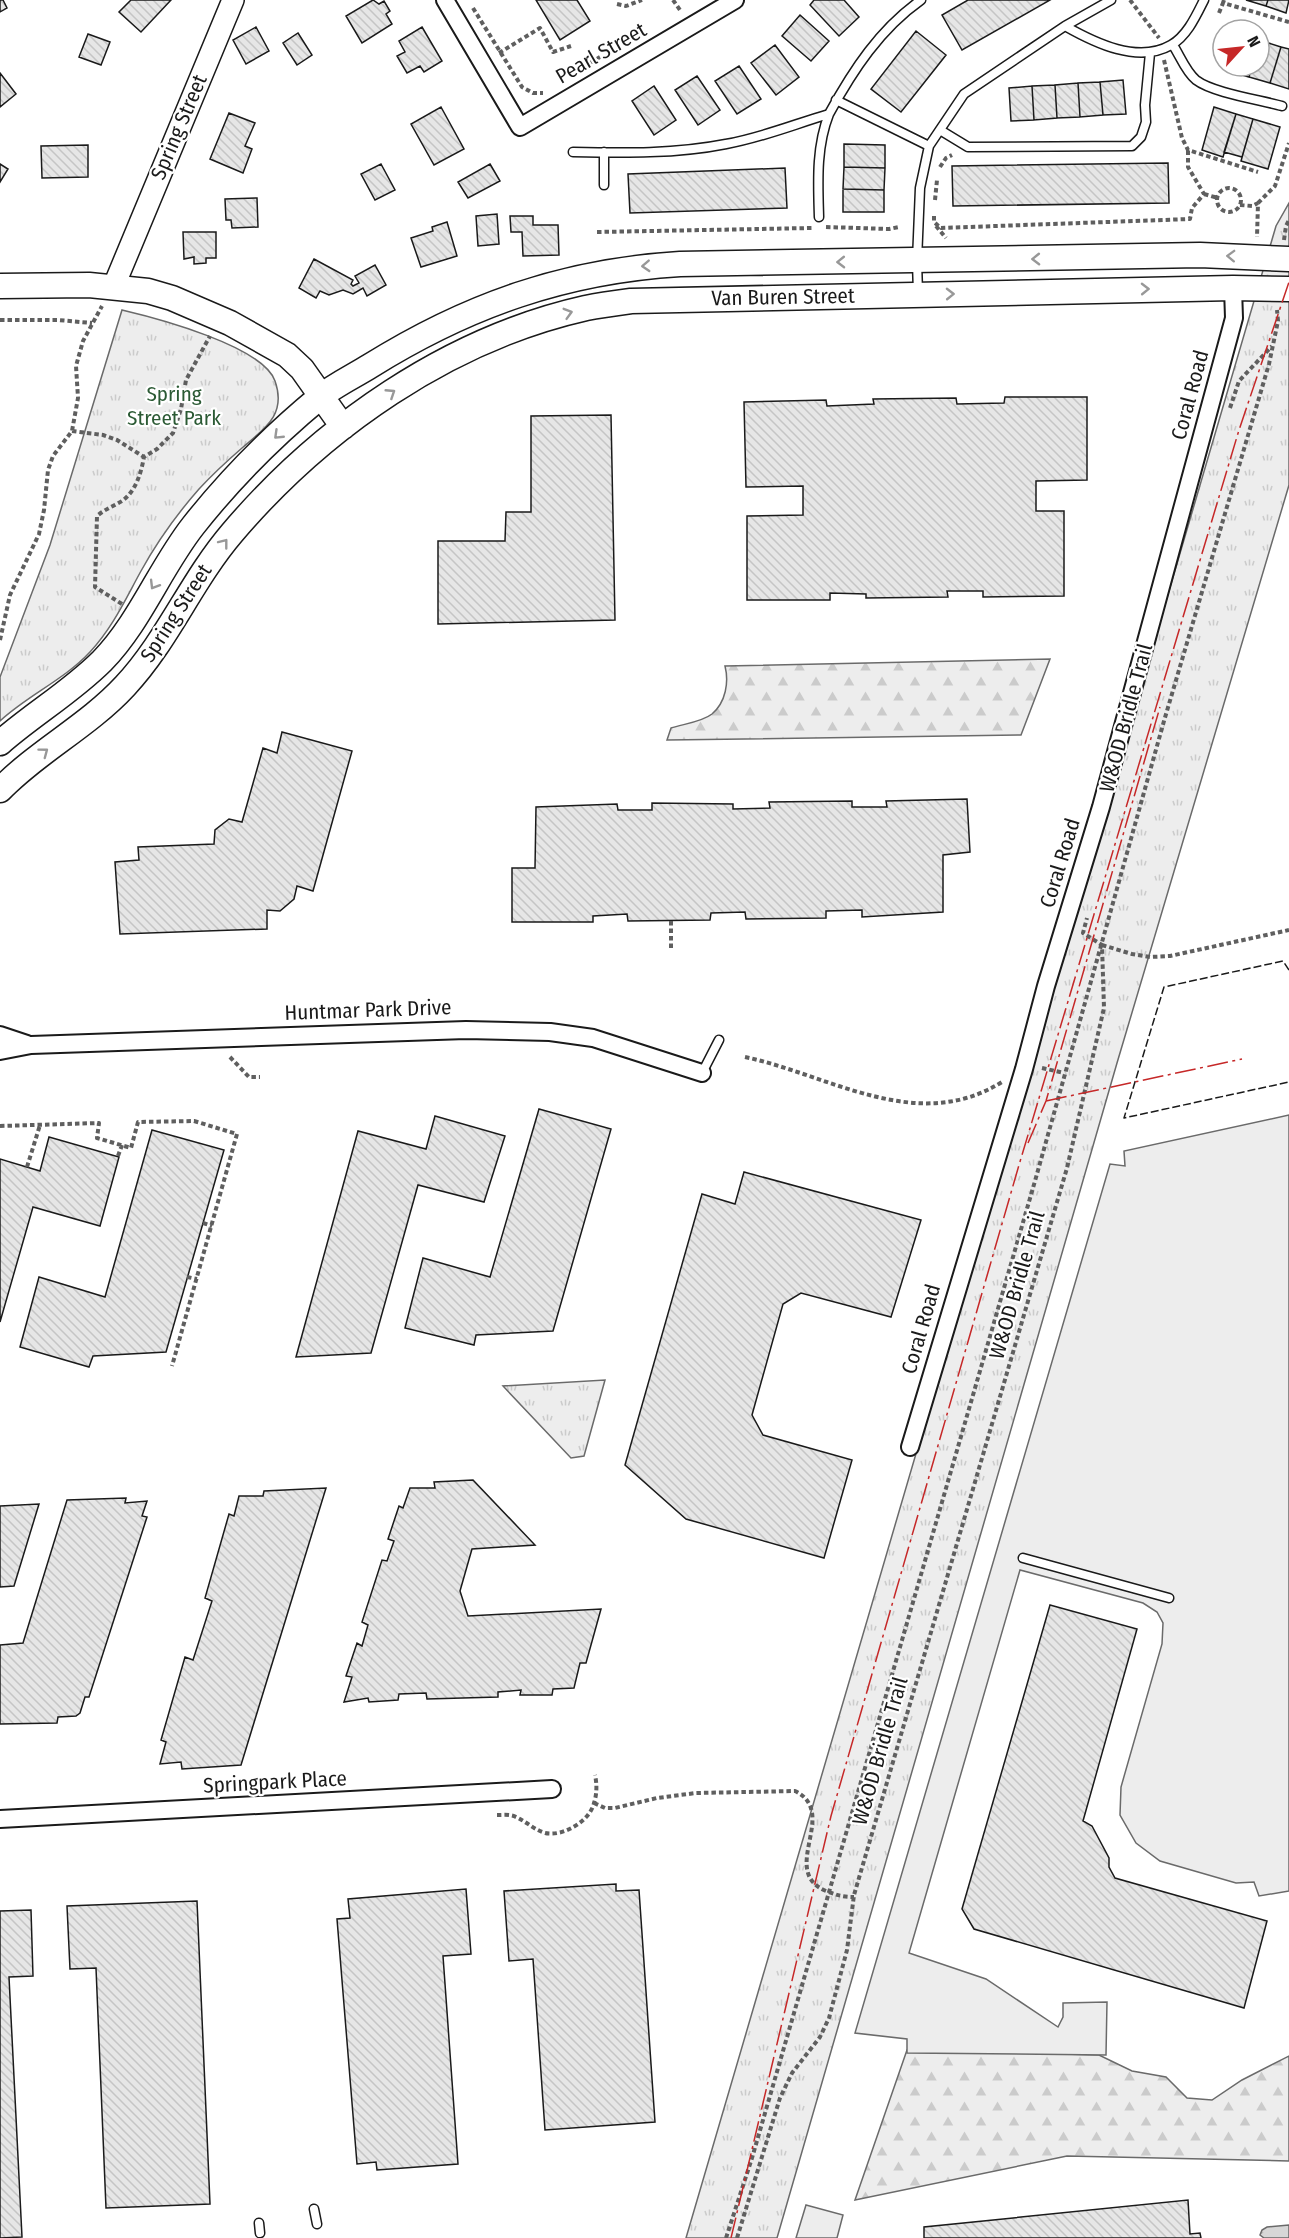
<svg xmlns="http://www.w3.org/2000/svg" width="1289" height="2238" font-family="'Fira Sans Condensed',sans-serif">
	<defs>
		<pattern id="grass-tufts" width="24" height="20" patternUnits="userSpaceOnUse" patternTransform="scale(1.5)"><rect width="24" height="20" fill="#ededed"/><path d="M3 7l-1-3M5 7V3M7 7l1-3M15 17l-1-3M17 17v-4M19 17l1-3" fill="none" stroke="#cbcbcb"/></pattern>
		<pattern id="forest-firs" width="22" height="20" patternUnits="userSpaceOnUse" patternTransform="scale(1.5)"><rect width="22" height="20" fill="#ededed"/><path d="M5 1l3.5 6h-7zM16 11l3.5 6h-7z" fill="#cbcbcb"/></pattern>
		<pattern id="water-ripples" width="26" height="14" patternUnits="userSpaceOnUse" patternTransform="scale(1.5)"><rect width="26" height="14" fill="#d7d7d7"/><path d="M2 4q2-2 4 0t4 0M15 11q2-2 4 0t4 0" fill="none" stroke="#b8b8b8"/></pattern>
		<pattern id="building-back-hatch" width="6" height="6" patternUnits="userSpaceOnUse" patternTransform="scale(1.5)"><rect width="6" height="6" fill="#e6e6e6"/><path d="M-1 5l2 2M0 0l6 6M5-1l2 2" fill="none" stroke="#c5c5c5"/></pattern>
	</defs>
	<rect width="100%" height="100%" fill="#fff"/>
	<path fill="url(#grass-tufts)" stroke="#6a6a6a" stroke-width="1.5" d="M1289,203V485L1117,1063L777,2238H686L1276,226Z
		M122,310C156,318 263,346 275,381C287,415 264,429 242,448C227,461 212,475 199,489C177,514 157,542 141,571C125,600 113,627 90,652C64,680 28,695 0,721V677L50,545Z
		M605,1380L584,1456L571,1458L503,1386Z"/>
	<path fill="url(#forest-firs)" stroke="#6a6a6a" stroke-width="1.5" d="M1050,659L1021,735L667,740L671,728C683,724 702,722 712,714C726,702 729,682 725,666Z
		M907,2050L1099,2055L1132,2071L1166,2077L1187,2098L1212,2100L1242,2080L1289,2056V2161L1067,2156L855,2200Z"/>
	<path fill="#ededed" stroke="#6a6a6a" stroke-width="1.5" d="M1289,1115V1891L1259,1896L1254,1882L1236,1883L1160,1861L1136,1843L1120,1815L1121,1787L1162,1644L1163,1623L1157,1612L1143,1603L1020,1570L909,1953L986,1979L1058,2027L1063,2017V2003L1107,2002L1106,2055L907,2053V2039L855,2033L1110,1164L1125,1166L1124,1151Z
		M806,2205L843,2215L837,2238H796Z"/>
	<path fill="url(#water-ripples)" stroke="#6a6a6a" stroke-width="1.5" d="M1289,2225V2238H1264L1260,2235L1262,2230L1267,2227Z"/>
	<path fill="url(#building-back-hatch)" stroke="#1a1a1a" stroke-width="1.5" d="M0,0H3L7,8L0,12Z
		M131,0H171L141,32L119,12Z
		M373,0L379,4L384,1L390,11L386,14L392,24L362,43L346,16Z
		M536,0H577L590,21L560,40Z
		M814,0H844L859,17L839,36L810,5Z
		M968,0H1050L962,50L942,15Z
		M1246,0H1268L1266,6Z
		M1268,0H1289L1286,13L1266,6Z
		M800,15L829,41L811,61L782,36Z
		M256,27L269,51L246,64L233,40Z
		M422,27L442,61L424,72L420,66L407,73L397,56L405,52L399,41Z
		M916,31L946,55L901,112L871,89Z
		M298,33L312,55L297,65L283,43Z
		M88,34L110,42L101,65L79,57Z
		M1259,40L1281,47L1270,83L1249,77L1252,66H1259Z
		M775,45L799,77L776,95L751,63Z
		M1281,47L1289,49V89L1270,83Z
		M739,66L761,99L737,114L715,81Z
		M1229,66H1252L1249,77L1228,71Z
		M0,73L16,94L0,107Z
		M697,76L720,110L698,125L675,90Z
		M1123,80L1126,114L1103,115L1100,82Z
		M1100,82L1103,115L1080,117L1078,83Z
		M1078,83L1080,117L1057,118L1055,85Z
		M1055,85L1057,118L1034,120L1032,86Z
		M654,86L676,120L654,135L632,101Z
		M1032,86L1034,120L1011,121L1009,88Z
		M441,107L464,149L434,165L411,124Z
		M1214,107L1236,114L1223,157L1202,150Z
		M229,113L255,123L245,146L252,149L243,173L210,159Z
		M1236,114L1253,119L1242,157L1224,152Z
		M1253,119L1280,127L1268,169L1241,161Z
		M844,144L885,145V168L844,167Z
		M88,145V177L42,178L41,146Z
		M1168,163L1169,203L953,206L952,166Z
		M0,164L8,169L0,182Z
		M381,164L395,190L375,200L361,174Z
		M490,164L500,181L468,198L458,182Z
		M844,167L885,168L884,190L843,189Z
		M785,168L787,208L630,213L628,174Z
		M843,189L884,190V212H843Z
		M257,198L258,227L232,228L231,220H226L225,199Z
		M497,214L499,244L478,246L476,216Z
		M510,216H533V225H558L559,255L523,256L522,232H511Z
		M447,222L457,256L421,267L411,238L433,231L432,227Z
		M183,232H216V258H206V263L194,264V257L184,259Z
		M314,259L353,280L351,284L353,286L359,283L355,276L375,265L386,285L367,296L363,288L353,294L343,290L329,295L320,291L316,298L299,288Z
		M1005,397H1087V480L1036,481V511H1064V596L983,597V591H947L948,597L866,598V594L830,593V600H747V516L803,515V486L746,487L744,402L826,400L827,406L874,404L873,399L956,398L957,404L1004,403Z
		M611,415L615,620L438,624V541H505L506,512H531V416Z
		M282,732L352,751L313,891L297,886L294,899L280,911L267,910V929L120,934L115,862L139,860L138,847L214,844L215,830L229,819L242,822L263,748L277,753Z
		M967,799L970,852L943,855V912L862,917V910L826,911V918L746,919L745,912L711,913L710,920L628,921L627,914L593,916V922H512V868H535L536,807L617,804L618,810H652V803L733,804V809L770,808L769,802L852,801V807H887L886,801Z
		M539,1109L611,1129L553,1331L476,1335L474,1345L405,1328L423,1258L490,1277Z
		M435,1116L505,1136L484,1202L418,1185L371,1353L296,1357L358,1131L426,1149Z
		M152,1130L224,1150L166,1352L93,1356L89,1367L20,1347L39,1277L105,1297Z
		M49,1137L119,1157L100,1226L33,1207L0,1322V1159L40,1171Z
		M744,1172L921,1220L891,1317L801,1293L783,1304L752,1415L763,1435L852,1460L824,1558L686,1519L625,1465L702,1194L735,1204Z
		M473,1480L535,1545L472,1549L460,1591L468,1616L601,1609L586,1663H580L574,1688L553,1689L552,1695H520L521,1690L498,1692V1697L427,1699L426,1693L399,1694L398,1700L369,1702L368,1698L344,1702L352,1677L346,1676L357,1643L362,1646L368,1625L362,1622L382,1560L387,1561L394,1541L388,1539L399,1506L403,1508L410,1488H435L434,1482Z
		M326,1488L241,1765L182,1769L181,1762L160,1764L166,1742L161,1740L185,1657L193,1660L212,1601L205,1598L229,1514L234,1516L239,1496H263L264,1491Z
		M126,1498L125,1503L147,1501L142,1516L147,1517L89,1697H85L80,1713L76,1716L58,1717L57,1723L0,1724V1645L23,1643L67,1500Z
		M39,1504L14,1586L0,1587V1506Z
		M1050,1605L1137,1629L1083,1821L1092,1826L1109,1858V1867L1115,1878L1267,1921L1244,2008L974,1929L962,1909Z
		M616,1884V1891L639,1890L655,2122L545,2130L533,1959L509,1961L504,1891Z
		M466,1889L471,1954L443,1956L458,2164L377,2170L376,2162L357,2164L337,1919L350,1918L348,1899Z
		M197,1901L210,2204L106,2208L96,1968L70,1969L67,1906Z
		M31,1910L33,1976L9,1977L22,2237L0,2238V1911Z
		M1188,2200L1190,2234L1200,2233L1201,2238H924V2227Z"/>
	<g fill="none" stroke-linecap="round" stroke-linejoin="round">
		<g stroke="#1a1a1a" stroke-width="11">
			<path id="service" d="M1065,26L1111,0
				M1173,45C1180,56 1186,72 1196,80C1213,93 1261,100 1282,106
				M836,100L929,146
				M829,114C853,70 880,29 921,0
				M940,130L968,147L1132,146L1141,137L1146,122L1145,105L1150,53
				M573,152C624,153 676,154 726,144C761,138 795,124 829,114C816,147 818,182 819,217
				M604,152V185
				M918,294L917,261L920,188L929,146L964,94L1065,26C1095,43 1138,64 1171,45C1187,36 1196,16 1204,0
				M702,1073L719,1040
				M1023,1558L1169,1598
				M314,2209L317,2224
				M259,2223L260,2233"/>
		</g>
		<g stroke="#1a1a1a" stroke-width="20">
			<path id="minor" d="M445,0L520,127L735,0
				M0,1035L27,1044
				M0,1051L31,1045L466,1030L550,1032L593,1038L702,1073
				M910,1447L1024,1069L1046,986L1101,807L1234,318L1233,288
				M0,1819L552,1789"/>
		</g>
		<g stroke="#1a1a1a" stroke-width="24">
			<path id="tertiary" d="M113,288L233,0"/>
		</g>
		<g stroke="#1a1a1a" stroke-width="27">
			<path id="secondary" d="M0,286L89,285L148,291L172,298L230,323L287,355L302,369L343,427
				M0,743C33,714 71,692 102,661C140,622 160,568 193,526C230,479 274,435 320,397C335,385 354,376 370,366C468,305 565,271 680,264L1200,255L1289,259
				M0,790C38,751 88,726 125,686C168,640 191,581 232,533C322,427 448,339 586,308C601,305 616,303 631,301L1233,288L1289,289"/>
		</g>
		<path stroke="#5f5f5f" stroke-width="4" stroke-dasharray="4.5 3" stroke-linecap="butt" d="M673,0L680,10
			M1130,0L1159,38
			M1224,0L1223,3L1289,22
			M617,4L626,6L642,0
			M473,8L522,87L533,93H543
			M1219,13L1223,3
			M499,53L540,28L553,52L571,46
			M1164,60L1182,138L1188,150L1258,172
			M590,63L600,57
			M940,167L946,158L952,155
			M1217 200a12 12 0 1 1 24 0a12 12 0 1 1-24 0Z
			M1204,194L1218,198
			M935,200L937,180
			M1258,203L1275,186L1289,143
			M1240,205L1252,206L1258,203L1257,237
			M934,216V222L941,228L1190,219L1192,208L1204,194L1188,167V150
			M936,226L946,238
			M826,227L889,229L899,227
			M597,232L812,228
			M1284,240L1286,226L1289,220
			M0,320H58L92,323
			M1230,408L1239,381L1272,346
			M72,431L103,435L117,440L144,457
			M122,604L95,587L97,516C105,509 114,506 122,501C136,491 141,473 144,457L157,449L173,433L181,409L186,380L210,336
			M0,640L10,595L39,534L44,510L48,470L53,456L72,431L78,398L76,366L83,341L102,306
			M671,921V949
			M1102,945L1132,954L1150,957L1170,956L1289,930
			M230,1057L249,1077H260
			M745,1057C830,1075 917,1135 1002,1082
			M1042,1068L1064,1073
			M0,1126L99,1123L97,1138L131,1148L138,1122L194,1121L237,1134L172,1366
			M118,1156L122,1145
			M27,1167L40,1125
			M203,1223L212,1226
			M187,1277L197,1279
			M594,1803L605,1808H615L657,1798L696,1793L795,1791C840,1813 778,1871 826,1891C836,1895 843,1897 854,1897
			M497,1815C503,1815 511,1814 516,1817C527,1822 533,1829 545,1833C563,1837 590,1821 594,1803C597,1794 597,1784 595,1775
			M726,2238L752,2158L1035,1181L1164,721L1269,364L1278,321L1277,310
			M737,2238L780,2098L792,2073L820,2037L829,2018L847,1950L854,1895L1067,1168L1104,1008L1102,945L1083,933L1087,918"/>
		<use href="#service" stroke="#fff" stroke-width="8"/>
		<use href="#minor" stroke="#fff" stroke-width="16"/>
		<use href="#tertiary" stroke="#fff" stroke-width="21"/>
		<use href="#secondary" stroke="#fff" stroke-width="24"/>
		<path stroke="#1a1a1a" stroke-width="1.5" stroke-dasharray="8 3" stroke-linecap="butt" d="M1289,970L1283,961L1164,987L1124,1118L1289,1082"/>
		<path stroke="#c62828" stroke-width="1.5" stroke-dasharray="21 4.5 3 4.5" stroke-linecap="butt" d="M1046,1101L1242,1059
			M1028,1143L1046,1101L1160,707
			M731,2238L831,1816L1019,1165L1239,430L1289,282"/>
	</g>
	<defs><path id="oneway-chevron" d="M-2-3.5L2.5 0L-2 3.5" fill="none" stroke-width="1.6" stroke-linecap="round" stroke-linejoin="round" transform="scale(1.5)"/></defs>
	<g stroke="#989898">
		<use href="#oneway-chevron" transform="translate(1231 256) rotate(-178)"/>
		<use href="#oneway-chevron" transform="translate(1036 259) rotate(179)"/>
		<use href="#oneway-chevron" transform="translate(841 262) rotate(179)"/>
		<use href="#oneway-chevron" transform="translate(646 266) rotate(177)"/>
		<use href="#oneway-chevron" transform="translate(1145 289) rotate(-1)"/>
		<use href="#oneway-chevron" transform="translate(950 294) rotate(-1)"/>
		<use href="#oneway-chevron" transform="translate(568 313) rotate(-16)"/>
		<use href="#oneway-chevron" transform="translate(391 393) rotate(-33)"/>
		<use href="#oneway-chevron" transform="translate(278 435) rotate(136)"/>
		<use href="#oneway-chevron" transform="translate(224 543) rotate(-52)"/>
		<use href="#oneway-chevron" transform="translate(154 585) rotate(121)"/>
		<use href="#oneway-chevron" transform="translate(44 752) rotate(-37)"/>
	</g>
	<g text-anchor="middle" stroke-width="4.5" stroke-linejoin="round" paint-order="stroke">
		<g font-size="21" fill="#1a1a1a" stroke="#fff">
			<text transform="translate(601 53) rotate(-30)" y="7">Pearl Street</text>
			<text transform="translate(179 127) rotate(-67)" y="7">Spring Street</text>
			<text transform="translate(783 297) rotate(-1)" y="7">Van Buren Street</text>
			<text transform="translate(1190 395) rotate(-75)" y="7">Coral Road</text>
			<text transform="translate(176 613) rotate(-57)" y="7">Spring Street</text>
			<text transform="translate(1126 718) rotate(-75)" y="7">W&amp;OD Bridle Trail</text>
			<text transform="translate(1060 863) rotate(-73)" y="7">Coral Road</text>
			<text transform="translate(368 1010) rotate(-2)" y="7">Huntmar Park Drive</text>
			<text transform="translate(1017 1285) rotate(-74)" y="7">W&amp;OD Bridle Trail</text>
			<text transform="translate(921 1329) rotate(-74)" y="7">Coral Road</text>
			<text transform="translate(880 1751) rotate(-74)" y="7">W&amp;OD Bridle Trail</text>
			<text transform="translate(275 1782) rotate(-3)" y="7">Springpark Place</text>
		</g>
		<g font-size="21" fill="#2b5a34" stroke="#fff">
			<text x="174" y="401">Spring<tspan x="174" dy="24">Street Park</tspan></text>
		</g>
	</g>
	<g transform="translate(1241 48) rotate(63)"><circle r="28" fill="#ffffff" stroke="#a3a3a3" stroke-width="1.5"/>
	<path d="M0-4.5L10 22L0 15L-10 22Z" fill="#c62828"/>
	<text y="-9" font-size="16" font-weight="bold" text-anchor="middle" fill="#1a1a1a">N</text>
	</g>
</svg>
